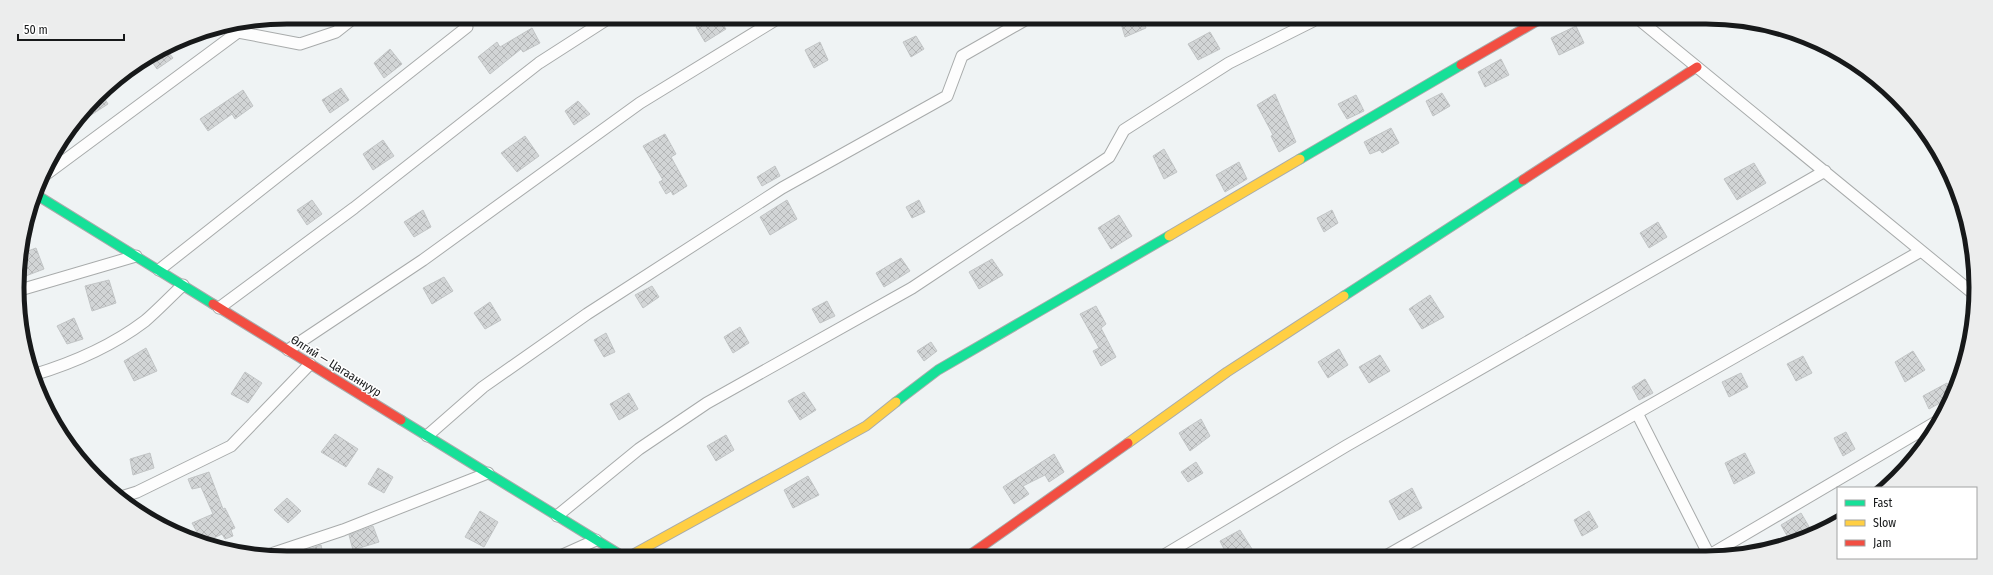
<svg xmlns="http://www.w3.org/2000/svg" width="1993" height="575" font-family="'Fira Sans Condensed',sans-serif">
	<defs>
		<pattern id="building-cross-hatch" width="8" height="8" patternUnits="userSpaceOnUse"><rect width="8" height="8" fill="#d2d5d6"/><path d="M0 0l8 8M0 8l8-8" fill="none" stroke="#b4b6b7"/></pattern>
	</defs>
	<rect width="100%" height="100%" fill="#eff3f4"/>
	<path fill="url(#building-cross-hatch)" stroke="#c2c5c6" d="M711,18L719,19L726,29L705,42L696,27Z
		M1120,20H1143L1146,28L1125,37Z
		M1576,26L1584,43L1559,55L1551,38Z
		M532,28L540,43L523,52L521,49L490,74L478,57L497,42L500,47Z
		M1210,32L1220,49L1198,60L1188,44Z
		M916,36L924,49L911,57L903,42Z
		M820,42L828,60L814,68L805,50Z
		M166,49L173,58L157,69L150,59Z
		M390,49L402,64L384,78L374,63Z
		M1501,59L1509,75L1485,87L1478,72Z
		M341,88L349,100L330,113L322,100Z
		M243,90L253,106L235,119L232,114L208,131L200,119Z
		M101,93L108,104L79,123L76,120Z
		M1442,93L1450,106L1433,116L1426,101Z
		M1275,94L1296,142L1279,152L1271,136L1273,135L1257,105Z
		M1356,95L1364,111L1347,119L1338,104Z
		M578,101L590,114L574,125L565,111Z
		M1391,128L1399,143L1382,153L1380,150L1370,154L1364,142Z
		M665,134L676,154L671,157L687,186L673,195L671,191L666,194L659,182L663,180L643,146Z
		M525,136L539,156L517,172L501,153Z
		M383,140L394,156L373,170L363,154Z
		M1164,149L1177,172L1164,179L1153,156Z
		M1239,162L1247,179L1225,192L1216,175Z
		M1754,163L1766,183L1737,200L1724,179Z
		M775,166L780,176L762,186L757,177Z
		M312,200L322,214L307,225L297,210Z
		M787,200L797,219L770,235L760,217Z
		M919,200L925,212L912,218L906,207Z
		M423,210L431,227L414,237L404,222Z
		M1332,210L1338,223L1324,232L1317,218Z
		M1119,215L1132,236L1111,249L1098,228Z
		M1658,222L1667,237L1649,248L1640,233Z
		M36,248L44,269L23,277L18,266L20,254Z
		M901,258L910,271L884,287L876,273Z
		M992,259L1003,275L979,289L969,272Z
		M444,277L453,291L432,304L423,288Z
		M109,280L116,303L92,311L85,286Z
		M652,286L659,297L643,308L635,295Z
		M1430,295L1444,317L1422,329L1409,309Z
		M827,301L835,316L820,323L812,309Z
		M490,302L501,320L485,329L474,313Z
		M1096,306L1106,324L1101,328L1116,357L1101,366L1093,351L1099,348L1080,314Z
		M74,318L83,339L67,344L57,326Z
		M740,327L749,343L733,353L724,337Z
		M606,333L615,352L604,357L594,340Z
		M931,342L937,351L924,361L917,351Z
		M146,348L157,371L134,381L124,361Z
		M1339,349L1348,365L1328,378L1318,362Z
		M1913,351L1925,370L1905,382L1895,362Z
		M1380,355L1390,371L1369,383L1359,367Z
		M1803,356L1812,373L1796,381L1787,364Z
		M245,372L262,383L248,403L231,394Z
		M1741,373L1748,387L1729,397L1722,382Z
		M1645,379L1653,393L1639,400L1632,387Z
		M1947,383L1952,391L1949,398L1929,409L1923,396Z
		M804,392L816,410L800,420L788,401Z
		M629,393L638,409L619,420L610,404Z
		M1201,419L1210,436L1190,451L1179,433Z
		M1846,432L1855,449L1843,456L1834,438Z
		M335,434L358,449L346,467L321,452Z
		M726,435L734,450L716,461L707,446Z
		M150,453L154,468L133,475L130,459Z
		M1745,453L1755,473L1734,484L1725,463Z
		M1054,454L1064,472L1049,482L1045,475L1023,486L1029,494L1014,504L1003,487Z
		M1196,462L1203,473L1188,482L1181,472Z
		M378,468L393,477L384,493L368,484Z
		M209,472L223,509L225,508L235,528L231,530L233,536L225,539L222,534L203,543L192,523L213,514L201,487L192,489L188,479Z
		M808,476L819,495L793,508L784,490Z
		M1412,488L1422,508L1399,520L1389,501Z
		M287,498L301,511L288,523L274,510Z
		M480,511L498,522L484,547L465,537Z
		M1589,511L1598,527L1582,536L1574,520Z
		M1801,513L1811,530L1799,538L1790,541L1781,525Z
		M373,526L379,542L353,550L349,535Z
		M1240,530L1252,549L1238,556L1228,557L1220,541Z
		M321,545L324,558H283Z"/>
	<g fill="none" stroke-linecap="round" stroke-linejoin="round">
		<g stroke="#a8abab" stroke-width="13">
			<path id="street" d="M1642,22L1975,295
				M238,32L300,44L336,32L355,17
				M41,178L238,32L250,21
				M159,270L467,27
				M20,290L136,256
				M219,308L354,208L539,63L609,18
				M288,350L423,260L640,103L777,19
				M33,375C73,363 112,346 145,321C158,310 170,297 183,285
				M1637,413L1709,555
				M427,436L483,387L587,314L782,188L947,96L962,56L1025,20
				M121,497L137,492L231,446L310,364
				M557,516L639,449L707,403L912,288L1109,157L1124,130L1229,63L1313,21
				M265,556L343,530L488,473
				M1386,556L1921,251
				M1708,556L1941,419
				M1161,557L1346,446L1825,171
				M556,558L596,540"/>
		</g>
		<g stroke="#a8abab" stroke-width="11">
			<path id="fast" d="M1300,159L1461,65
				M35,194L213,304
				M1344,296L1523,180
				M896,402L938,370L1169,236
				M401,420L624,557"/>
		</g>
		<g stroke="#a8abab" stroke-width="11">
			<path id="slow" d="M1169,236L1300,159
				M1128,443L1227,372L1344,296
				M628,557L866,426L896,402"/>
		</g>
		<g stroke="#a8abab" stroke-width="11">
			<path id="jam" d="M1461,65L1537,21
				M1523,180L1697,67
				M213,304L401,420
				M967,557L1128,443"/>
		</g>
		<use href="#street" stroke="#fdfdfd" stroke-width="11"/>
		<use href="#fast" stroke="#16e098" stroke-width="9"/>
		<use href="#slow" stroke="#ffcf43" stroke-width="9"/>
		<use href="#jam" stroke="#f24e42" stroke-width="9"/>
	</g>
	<g text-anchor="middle" stroke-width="3" stroke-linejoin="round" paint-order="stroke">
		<g font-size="12" fill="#17191a" stroke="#fff">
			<text transform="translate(336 366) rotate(32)" y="4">Өлгий — Цагааннуур</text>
		</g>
	</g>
	<path d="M0 0H1993V575H0ZM287 24H1706A263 263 0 0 1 1969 287V288A263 263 0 0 1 1706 551H287A263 263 0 0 1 24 288V287A263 263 0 0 1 287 24Z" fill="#eceded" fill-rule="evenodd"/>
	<path fill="none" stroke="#17191a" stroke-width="5" d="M287 24H1706A263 263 0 0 1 1969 287V288A263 263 0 0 1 1706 551H287A263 263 0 0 1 24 288V287A263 263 0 0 1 287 24Z"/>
	<rect x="1837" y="487" width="140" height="72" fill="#ffffff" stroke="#a2a3a3"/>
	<rect x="1845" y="500" width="20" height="6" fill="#16e098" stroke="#a2a3a3"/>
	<text x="1873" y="507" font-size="12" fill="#17191a">Fast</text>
	<rect x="1845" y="520" width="20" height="6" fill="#ffcf43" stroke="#a2a3a3"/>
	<text x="1873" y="527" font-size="12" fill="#17191a">Slow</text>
	<rect x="1845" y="540" width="20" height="6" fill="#f24e42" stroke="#a2a3a3"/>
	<text x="1873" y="547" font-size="12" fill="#17191a">Jam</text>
	<path d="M18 34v6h106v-6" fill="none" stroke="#17191a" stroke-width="2"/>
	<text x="24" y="34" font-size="12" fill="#17191a" stroke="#ffffff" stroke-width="3" paint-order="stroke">50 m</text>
</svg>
